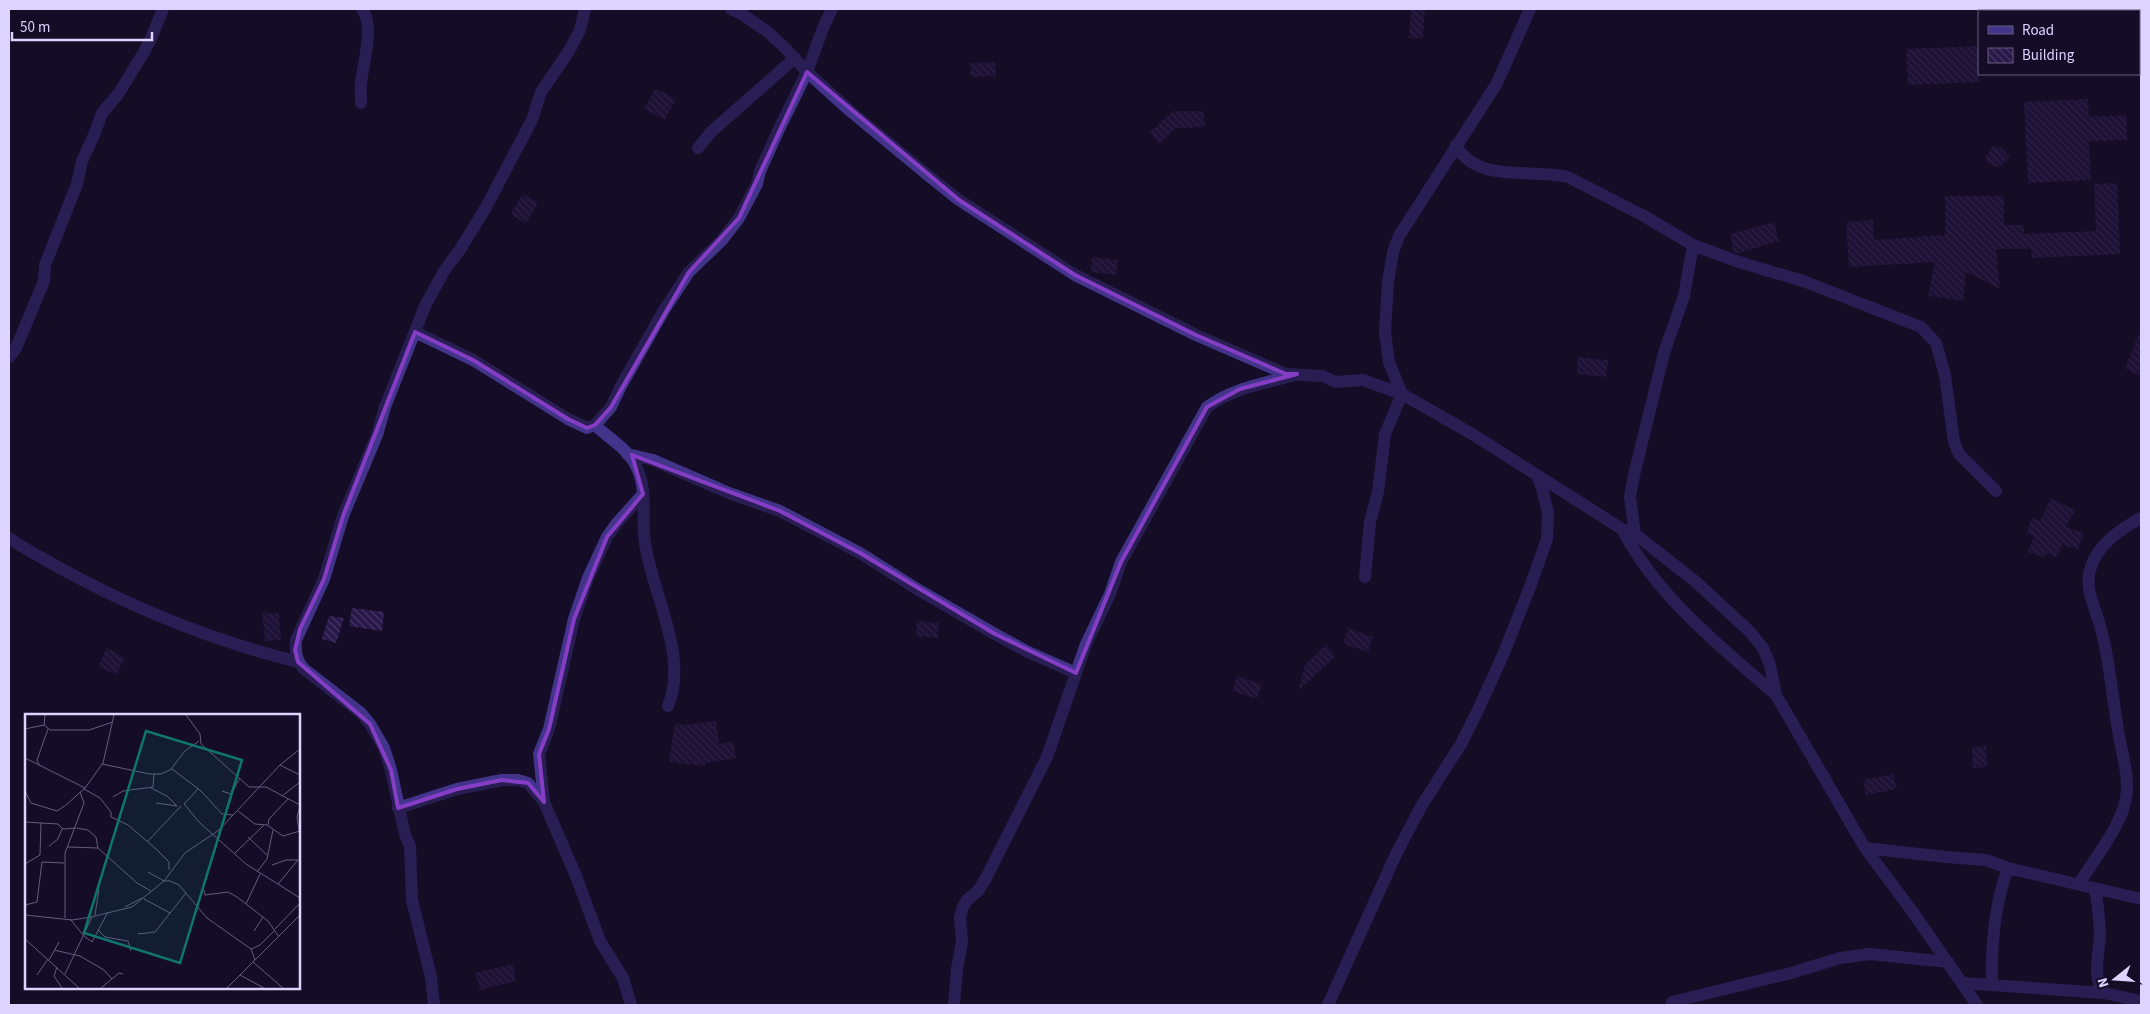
<svg xmlns="http://www.w3.org/2000/svg" width="2150" height="1014" font-family="'Source Sans 3',sans-serif">
	<defs>
		<pattern id="building-back-hatch" width="6" height="6" patternUnits="userSpaceOnUse" patternTransform="scale(1.25)"><rect width="6" height="6" fill="#281749"/><path d="M-1 5l2 2M0 0l6 6M5-1l2 2" fill="none" stroke="#473864"/></pattern>
	</defs>
	<rect width="100%" height="100%" fill="#150d27"/>
	<path fill="url(#building-back-hatch)" d="M1411,9H1425L1423,38H1409Z
		M1979,46V82L1908,85L1906,49Z
		M995,62L996,76L971,77L970,63Z
		M655,88L676,99L665,120L644,109Z
		M2088,99L2089,117L2126,115L2127,140L2089,141L2091,180L2028,183L2024,102Z
		M1173,111H1204L1205,127L1176,128L1159,144L1149,133Z
		M1996,146L2001,148L2010,157L2001,166L1996,167L1987,162L1986,157L1991,148Z
		M2117,183L2120,254L2032,258L2031,249H1996L2000,289L1966,272L1963,301L1928,296L1935,262L1849,267L1846,222L1873,220L1874,240L1945,235V196H2004V225H2024V234L2096,231L2094,184Z
		M522,194L538,202L526,224L511,214Z
		M1774,222L1779,241L1738,253L1734,252L1730,234Z
		M1092,257L1118,260L1116,275L1091,272Z
		M2140,330H2141V376L2125,369Z
		M1578,357L1608,360L1606,377L1577,374Z
		M2051,498L2075,510L2066,527L2084,533L2078,550L2062,544L2057,557L2046,553L2045,558L2028,552L2034,536L2026,533L2032,518L2040,521Z
		M352,608L384,612L382,631L349,626Z
		M262,612L279,614L281,640L265,641Z
		M329,616L344,618L336,643L322,639Z
		M917,621L939,623L938,638L916,636Z
		M1348,628L1373,637L1368,652L1343,644Z
		M1326,645L1336,656L1298,691L1305,665Z
		M107,648L125,658L116,675L98,666Z
		M1237,676L1262,684L1257,699L1232,691Z
		M716,721L719,744L733,741L736,758L705,763V766L669,762L675,723L683,725Z
		M1986,746L1987,767L1973,768L1972,747Z
		M1893,774L1897,789L1866,795L1863,780Z
		M513,964L516,981L480,990L475,973Z"/>
	<g fill="none" stroke-linecap="round" stroke-linejoin="round">
		<path stroke="#42348a" stroke-width="12" d="M731,9L743,15L768,32L785,48L807,72L849,110L930,177L959,200L1075,275L1196,335L1286,374L1323,376L1335,382L1363,380L1402,394L1385,434L1378,492L1370,522L1365,577
			M1530,9L1497,83L1399,236L1393,252L1388,282L1385,332L1389,362L1402,394L1472,434L1622,529L1635,534L1696,582L1750,632L1763,648L1770,665L1776,695L1865,848L1912,911L1977,1005
			M361,103C361,96 360,89 361,83C363,63 375,26 362,9
			M1456,145C1476,184 1532,168 1568,177L1644,216L1693,245L1739,262L1803,281L1921,327L1936,343L1945,375L1954,442L1959,454L1996,491
			M698,148L711,132L795,58
			M415,332L473,360L568,419L587,428L595,425L611,407L621,386L664,310L689,272L722,240L739,218L757,184L760,171L779,129L807,72L823,28L832,9
			M9,357L16,348L44,281L45,265L77,184L82,161L94,135L102,113L119,93L144,52L152,36L163,9
			M595,425C609,439 629,449 637,468C648,492 641,518 645,543C652,593 689,656 668,706
			M627,454L653,460L729,493L780,511L860,553L917,589L995,634L1028,652L1076,673
			M1622,529C1658,598 1719,645 1776,695
			M1635,534L1630,497L1634,475L1664,353L1684,296L1693,245
			M9,538C24,549 42,557 58,567C134,609 214,641 298,662
			M544,802L539,754L549,729L574,619L588,578L607,537L617,523L643,494
			M398,808L457,789L502,780H518L528,783L544,802L576,876L600,941L623,978L631,1005
			M1865,848L1946,857L1986,860L2008,868L2141,899
			M2079,884C2094,859 2122,825 2126,798C2130,776 2121,751 2118,730C2112,696 2110,662 2101,629C2096,608 2083,588 2091,567C2098,544 2121,529 2141,518
			M2095,889C2098,903 2099,917 2100,932C2100,953 2091,975 2104,993
			M1963,983L2104,993L2141,1001
			M1992,984C1991,944 1994,906 2008,868
			M1672,1002L1791,973L1840,958L1870,954L1948,962
			M434,1005L431,977L412,900L410,846L405,835L391,770L384,748L370,724L361,713L304,669C296,660 295,652 296,640L324,579L343,516L377,435L385,407L425,306L444,271L459,251L485,209L532,120L541,92L569,51L580,30L585,9
			M954,1005L957,969L962,942L960,917L963,907L967,900L978,891L985,880L1047,757L1086,644L1110,594L1121,562L1207,407C1233,388 1263,384 1294,375
			M1328,1005L1397,852L1422,805L1461,744L1478,710L1503,655L1530,587L1547,539L1548,513L1542,488L1537,475"/>
	</g>
	<path d="M0 0H2150V1014H0ZM807,72L959,200L1075,275L1196,335L1286,374H1297L1240,389L1207,407L1121,562L1076,673L995,634L860,553L780,511L632,455L643,494L607,537L574,619L549,729L539,754L544,802L528,783L502,780L457,789L398,808L391,770L370,724L298,662L295,650L300,629L324,579L343,516L415,332L473,360L568,419L587,428L595,425L611,407L689,272L739,218Z" fill="#150d27" fill-opacity=".55" fill-rule="evenodd"/>
	<path fill="none" stroke="#853dc5" stroke-width="4" stroke-linejoin="round" d="M807,72L959,200L1075,275L1196,335L1286,374H1297L1240,389L1207,407L1121,562L1076,673L995,634L860,553L780,511L632,455L643,494L607,537L574,619L549,729L539,754L544,802L528,783L502,780L457,789L398,808L391,770L370,724L298,662L295,650L300,629L324,579L343,516L415,332L473,360L568,419L587,428L595,425L611,407L689,272L739,218Z"/>
	<g transform="translate(25 714)">
		<rect width="275" height="275" fill="#150d27"/>
		<path fill="none" stroke="#655c7d" stroke-width="1" d="M161,1L175,20L176,30L224,73H241L275,91M19,11L25,16H64L88,8M0,15L19,11L20,1M0,44L60,74M77,50L125,60H136L147,55L176,77L197,100L208,101M14,51L12,46L23,15M255,51L275,61M146,55L160,37L174,27M126,74L142,82L152,92M59,75L75,84L86,98V103L103,111L131,135L144,148V156M173,75L159,90L175,109L221,150L275,184M0,77L6,89L32,97L41,91L60,74L78,49L89,1M197,77L206,80L215,64M257,82L275,68M88,83L98,77L128,73L129,60M131,89L152,92M213,97L230,110L242,111L258,122L275,117M0,108L33,110L38,115L51,114M243,111L244,105L263,85M52,114L63,116L71,123L73,134L112,169L126,177M274,117L272,103L275,92M223,123L242,141M122,128L156,92M24,132L33,125L37,115M43,133L73,134M209,140L239,111M0,150L15,141L16,109M247,151L261,146H274M123,158L139,167L160,139L194,116L255,51L275,35M232,158L242,145L248,116M253,170L273,146M179,176L180,181L203,178L212,183L243,207L254,223M119,185L145,199M221,190L235,160M0,191L12,188L17,148L39,149M100,193L117,184M0,201L47,206L66,203L107,193L139,167H145L154,171L182,204L226,235L230,246M70,201L74,175M40,204V139L59,89L55,78M45,205L59,222M250,215L275,189M73,216L80,223L103,227L106,237M229,217L238,203M113,220L130,218L161,179M59,222L67,228L83,198M0,225L54,274M226,235L235,231L250,216M29,236L55,242L79,256L87,265M24,246L34,228M228,248L258,274M32,253L29,262L37,274M40,260L67,203M12,261L23,245M215,261L239,274M76,274L94,259L98,260M202,274L275,201"/>
		<path fill="#0f766e" fill-opacity="0.15" stroke="#0f766e" stroke-width="2.5" d="M121,17L217,46L155,249L59,219Z"/>
		<rect width="275" height="275" fill="none" stroke="#ddd3ff" stroke-width="2.5"/>
	</g>
	<rect width="2150" height="1014" fill="none" stroke="#ddd3ff" stroke-width="20"/>
	<rect x="1978" y="10" width="162" height="65" fill="#150d27" stroke="#655c7d"/>
	<rect x="1988" y="26" width="25" height="8" fill="#42348a" stroke="#655c7d"/>
	<text x="2022" y="35" font-size="15" fill="#ddd3ff">Road</text>
	<rect x="1988" y="48" width="25" height="15" fill="url(#building-back-hatch)" stroke="#655c7d"/>
	<text x="2022" y="60" font-size="15" fill="#ddd3ff">Building</text>
	<g transform="translate(2115 979) rotate(253)" stroke="#150d27" stroke-width="4" paint-order="stroke">
	<path d="M0-4L9 19L0 12L-9 19Z" fill="#ddd3ff"/>
	<text y="-8" font-size="14" font-weight="bold" text-anchor="middle" fill="#ddd3ff">N</text>
	</g>
	<path d="M12 32v8h140v-8" fill="none" stroke="#ddd3ff" stroke-width="2.5"/>
	<text x="20" y="32" font-size="15" fill="#ddd3ff" stroke="#150d27" stroke-width="4" paint-order="stroke">50 m</text>
</svg>
